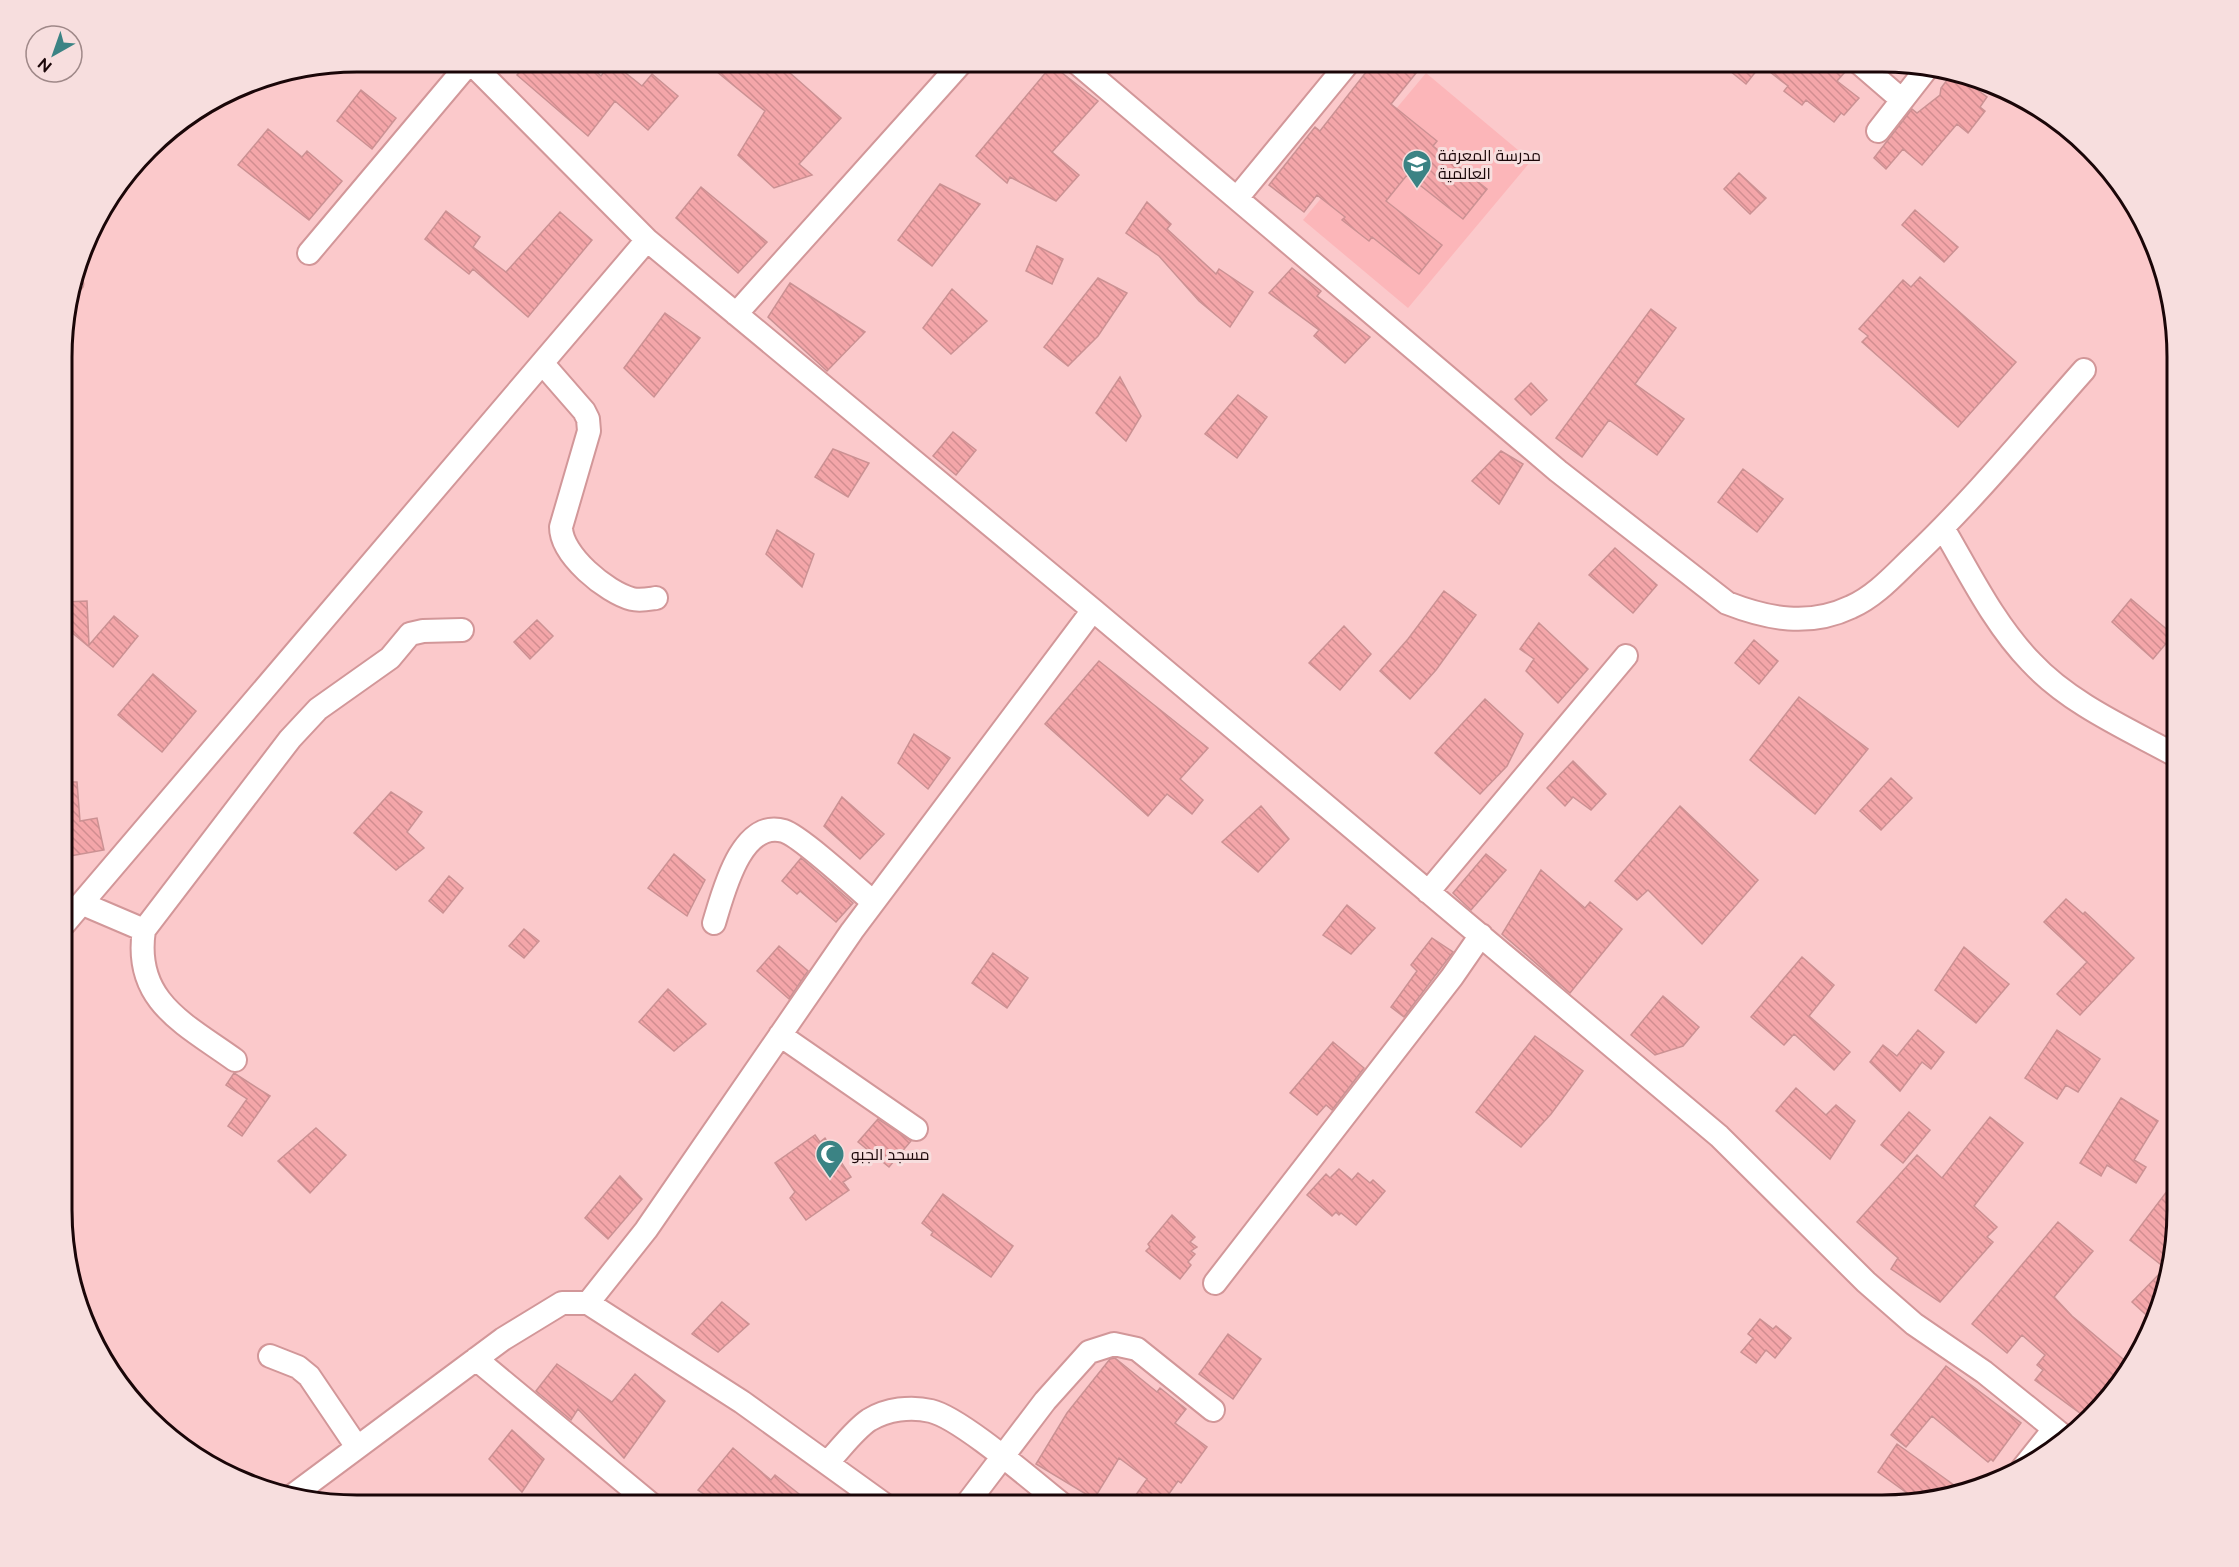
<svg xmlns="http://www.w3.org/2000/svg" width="2239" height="1567" font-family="Raleway,Cairo,sans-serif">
	<defs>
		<pattern id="building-back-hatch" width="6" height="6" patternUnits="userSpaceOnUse" patternTransform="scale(1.5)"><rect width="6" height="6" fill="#f4a6a9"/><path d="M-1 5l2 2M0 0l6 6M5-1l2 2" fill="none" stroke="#d18d90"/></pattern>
	</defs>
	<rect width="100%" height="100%" fill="#fbc9cb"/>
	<path fill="#fcb6b9" d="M1426,73L1531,161L1408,308L1303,220Z"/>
	<path fill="url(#building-back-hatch)" stroke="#cb9193" stroke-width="1.5" d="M528,62H585L601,76L612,62L642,86L652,74L678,96L648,130L615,101L588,136L517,75Z
		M705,62H799L790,73L841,118L799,164L812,175L774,188L738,155L765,111Z
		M1374,62H1425L1391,104L1437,141L1433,146L1487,189L1463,219L1407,175L1386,201L1442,245L1419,274L1372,237L1369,241L1342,220L1345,217L1317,195L1304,212L1269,185L1315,127L1320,131Z
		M1719,62H1833L1845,72L1837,81L1859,98L1844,115L1841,113L1834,122L1806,100L1802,105L1784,91L1788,86L1761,65L1746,84Z
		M1052,65L1098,101L1052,152L1079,175L1056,201L1010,177L1007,183L976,156Z
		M1953,72L1987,97L1980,107L1985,111L1968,133L1957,124L1922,165L1903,149L1886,169L1874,158L1912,109L1917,113L1940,95L1941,88Z
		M361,90L396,118L372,149L337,121Z
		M268,129L302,157L307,151L342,181L309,220L238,165Z
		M1739,173L1766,198L1750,214L1724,189Z
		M940,184L980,204L932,266L898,240Z
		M701,187L767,242L738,273L676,218Z
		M1147,202L1171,224L1167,229L1216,274L1219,269L1253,292L1230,327L1199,301L1159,256L1126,233Z
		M1915,210L1958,247L1944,262L1902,225Z
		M446,211L480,237L473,247L506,272L560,212L592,240L528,317L473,269L469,274L425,239Z
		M1037,246L1063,259L1052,284L1026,271Z
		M1292,268L1321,291L1317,296L1370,337L1345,363L1314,336L1319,330L1269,293Z
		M1920,277L2016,362L1958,427L1862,342L1868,336L1859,329L1903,280L1911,287Z
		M1098,278L1127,293L1098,336L1068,366L1044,347Z
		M790,283L865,332L827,371L768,317Z
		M952,289L987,321L951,354L923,328Z
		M1651,309L1676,328L1635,384L1684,419L1657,455L1609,420L1582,457L1556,438Z
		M665,313L700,338L654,397L624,368Z
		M1120,377L1141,416L1126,441L1096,413Z
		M1531,383L1547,400L1531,415L1515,399Z
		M1238,395L1267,417L1237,458L1205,434Z
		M953,432L976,450L956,475L933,456Z
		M833,449L869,463L848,497L815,477Z
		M1501,451L1523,464L1499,504L1472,481Z
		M1743,469L1783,499L1757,532L1718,502Z
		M777,530L814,554L802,587L766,554Z
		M1615,548L1657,585L1633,613L1589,575Z
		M1444,591L1476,615L1436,670L1410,699L1380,671L1408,639Z
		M2131,599L2170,632L2169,640L2153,659L2112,622Z
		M87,601L89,645L114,616L138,636L113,667L64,626V602Z
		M537,620L553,636L530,659L514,642Z
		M1539,623L1588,669L1558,703L1526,671L1534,659L1520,649Z
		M1344,626L1371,654L1340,690L1309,663Z
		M1754,640L1778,661L1759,684L1735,663Z
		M1099,661L1208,748L1180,779L1203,800L1192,814L1167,794L1148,816L1045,724Z
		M153,674L196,711L162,752L118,715Z
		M1799,697L1868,749L1815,814L1750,760Z
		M1485,699L1523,734L1507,766L1480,794L1435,753Z
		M914,734L950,758L928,789L898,763Z
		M1573,761L1606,794L1591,810L1573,797L1565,806L1547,788Z
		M1891,778L1912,798L1881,830L1860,811Z
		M64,782H77L80,821L97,818L104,850L64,857Z
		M391,792L422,812L407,832L424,848L396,870L354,833Z
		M842,797L884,834L860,859L824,826Z
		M1261,806L1289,839L1258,872L1222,842Z
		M1680,806L1758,880L1702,944L1648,890L1637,900L1615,881Z
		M674,854L705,880L687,916L648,888Z
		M1486,854L1506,870L1471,910L1453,893Z
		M801,858L853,903L836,922L800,891L797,894L782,881Z
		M1541,870L1585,908L1590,902L1622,929L1570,993L1502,934Z
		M449,876L463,888L443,913L429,901Z
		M2066,899L2083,914L2085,912L2134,958L2080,1015L2057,994L2087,962L2044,922Z
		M1347,905L1375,928L1351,954L1323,935Z
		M524,929L539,941L524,958L509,946Z
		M1432,938L1453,952L1404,1017L1391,1007L1417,971L1411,965Z
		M779,946L808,971L789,999L757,971Z
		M1964,947L2009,984L1976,1023L1935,990Z
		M993,953L1028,978L1007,1008L972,983Z
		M1802,957L1834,985L1809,1016L1850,1052L1834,1070L1794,1034L1784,1045L1751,1017Z
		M668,989L706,1024L674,1051L639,1022Z
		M1663,996L1699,1027L1683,1046L1655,1055L1631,1035Z
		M1918,1030L1944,1052L1931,1069L1922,1062L1900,1091L1870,1062L1883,1045L1897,1056Z
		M2057,1030L2100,1059L2078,1092L2066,1085L2057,1099L2025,1078Z
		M1535,1036L1583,1071L1551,1114L1521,1147L1476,1112Z
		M1333,1042L1364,1068L1332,1110L1326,1105L1317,1115L1290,1093Z
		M234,1073L270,1096L242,1136L228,1126L247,1099L226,1085Z
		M1796,1088L1826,1115L1836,1105L1855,1121L1830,1159L1776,1111Z
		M2121,1098L2158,1121L2134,1160L2146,1167L2136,1183L2107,1165L2101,1176L2080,1163Z
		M1909,1112L1930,1130L1903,1163L1881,1145Z
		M1990,1117L2023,1143L1974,1206L1997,1227L1987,1237L1993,1242L1940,1302L1891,1269L1898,1258L1857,1222L1917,1155L1942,1178Z
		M878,1119L911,1141L889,1167L858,1142Z
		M316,1128L346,1155L310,1193L278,1161Z
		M815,1135L820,1142L825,1138L851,1177L843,1182L849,1190L806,1220L790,1198L795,1192L775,1163Z
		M1339,1169L1352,1180L1358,1173L1370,1183L1373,1180L1385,1191L1356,1225L1341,1213L1339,1215L1336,1212L1332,1216L1307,1195L1326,1174L1330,1178Z
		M620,1176L642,1199L608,1239L585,1218Z
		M2177,1178V1229L2162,1306L2153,1321L2132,1302L2165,1268L2130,1240Z
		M943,1194L1013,1246L991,1277L931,1235L933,1232L922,1223Z
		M1172,1215L1195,1237L1190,1242L1197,1247L1191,1251L1195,1254L1188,1262L1191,1265L1180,1279L1146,1251L1150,1247L1148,1244Z
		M2058,1222L2093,1251L2054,1297L2072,1316L2130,1365L2117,1390L2088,1419L2035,1380L2043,1370L2037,1365L2045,1355L2022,1335L2007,1353L1972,1324Z
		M722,1302L749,1324L718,1352L692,1334Z
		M1760,1319L1773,1329L1776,1326L1791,1338L1775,1358L1766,1350L1756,1363L1741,1352L1753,1338L1748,1334Z
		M1228,1334L1261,1359L1233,1399L1199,1374Z
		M1115,1358L1157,1392L1160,1388L1186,1409L1175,1423L1207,1447L1181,1483L1178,1481L1161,1505H1129L1147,1479L1119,1458L1094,1499L1036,1464L1067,1413L1110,1359Z
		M557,1364L612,1402L635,1374L665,1401L624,1458L578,1409L571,1420L536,1391Z
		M1946,1366L2021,1423L1993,1461L1991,1459L1988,1462L1932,1416L1906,1447L1891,1435Z
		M512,1430L544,1459L522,1492L489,1459Z
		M1897,1444L1965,1493L1918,1501L1878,1472Z
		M733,1448L771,1480L775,1475L813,1505H720L698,1490Z"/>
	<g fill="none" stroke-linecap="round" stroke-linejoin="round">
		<g stroke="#d29799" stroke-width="15">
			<path id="lane" d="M75,282L77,284"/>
		</g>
		<g stroke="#d29799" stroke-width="26">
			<path id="street" d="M470,62L647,240L1093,610L1719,1136L1866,1282L1914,1324L1984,1372L2067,1439
				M1076,62L1558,471L1727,603C1768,619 1809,627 1851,607C1876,596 1895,574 1914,556C1975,498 2028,433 2084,370
				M1858,62L1902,100
				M1878,131L1928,67
				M1237,198L1349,62
				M309,253L470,62
				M736,314L962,62
				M543,364L584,411L588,419L589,431L561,527C561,555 606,592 632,599C640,601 649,599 656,598
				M1943,528C1970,574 1994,624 2031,662C2070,704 2128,729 2177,756
				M1428,892L1626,656
				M83,904L144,930
				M714,923C723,894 741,818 784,831C800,836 857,888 873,902
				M64,924L647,240
				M780,1035L916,1129
				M235,1060C185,1024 133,1001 144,930L290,739L318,709L390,658L410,634L423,631L462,630
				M1215,1283L1452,977L1481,935
				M588,1303L646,1230L852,931L1093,610
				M270,1356L298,1367L309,1376L357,1447
				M476,1359L652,1505
				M827,1463C840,1450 853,1431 869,1420C887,1409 911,1406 931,1411C961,1418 1035,1483 1063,1505
				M2022,1469L2054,1429
				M292,1496L503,1339L562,1303H588L742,1402L885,1505
				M966,1505L1045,1401L1089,1352L1114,1344L1137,1349L1213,1410"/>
		</g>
		<use href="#lane" stroke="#fff" stroke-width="12"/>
		<use href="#street" stroke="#fff" stroke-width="22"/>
	</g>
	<defs>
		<g id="school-pin" transform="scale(1.5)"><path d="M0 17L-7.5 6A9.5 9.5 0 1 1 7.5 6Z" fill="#3b8384" stroke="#f7dede"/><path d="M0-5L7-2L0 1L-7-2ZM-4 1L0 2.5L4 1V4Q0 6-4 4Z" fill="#fff"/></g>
		<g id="mosque-pin" transform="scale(1.5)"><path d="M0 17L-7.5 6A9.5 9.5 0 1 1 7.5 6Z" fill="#3b8384" stroke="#f7dede"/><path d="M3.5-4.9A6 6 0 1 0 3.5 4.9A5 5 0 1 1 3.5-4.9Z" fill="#fff"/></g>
	</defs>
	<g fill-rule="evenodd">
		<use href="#school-pin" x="1417" y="164"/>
		<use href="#mosque-pin" x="830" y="1154"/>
	</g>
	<g text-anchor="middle" stroke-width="6" stroke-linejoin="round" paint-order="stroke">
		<g font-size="16" fill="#1a0608" stroke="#f7dede" text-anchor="start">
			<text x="1438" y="161">مدرسة المعرفة<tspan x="1438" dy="18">العالمية</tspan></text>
			<text x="851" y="1160">مسجد الجبو</text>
		</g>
	</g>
	<path d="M0 0H2239V1567H0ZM357 72H1882A285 285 0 0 1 2167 357V1210A285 285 0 0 1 1882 1495H357A285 285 0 0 1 72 1210V357A285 285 0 0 1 357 72Z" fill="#f7dede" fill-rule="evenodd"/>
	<path fill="none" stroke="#1a0608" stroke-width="3" d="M357 72H1882A285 285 0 0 1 2167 357V1210A285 285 0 0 1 1882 1495H357A285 285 0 0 1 72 1210V357A285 285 0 0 1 357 72Z"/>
	<g transform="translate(54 54) rotate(220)"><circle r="28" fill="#f7dede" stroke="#9f8888" stroke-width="1.5"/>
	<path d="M0-4.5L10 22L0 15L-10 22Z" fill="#3b8384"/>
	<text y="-9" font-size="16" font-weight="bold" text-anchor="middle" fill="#1a0608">N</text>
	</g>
</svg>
